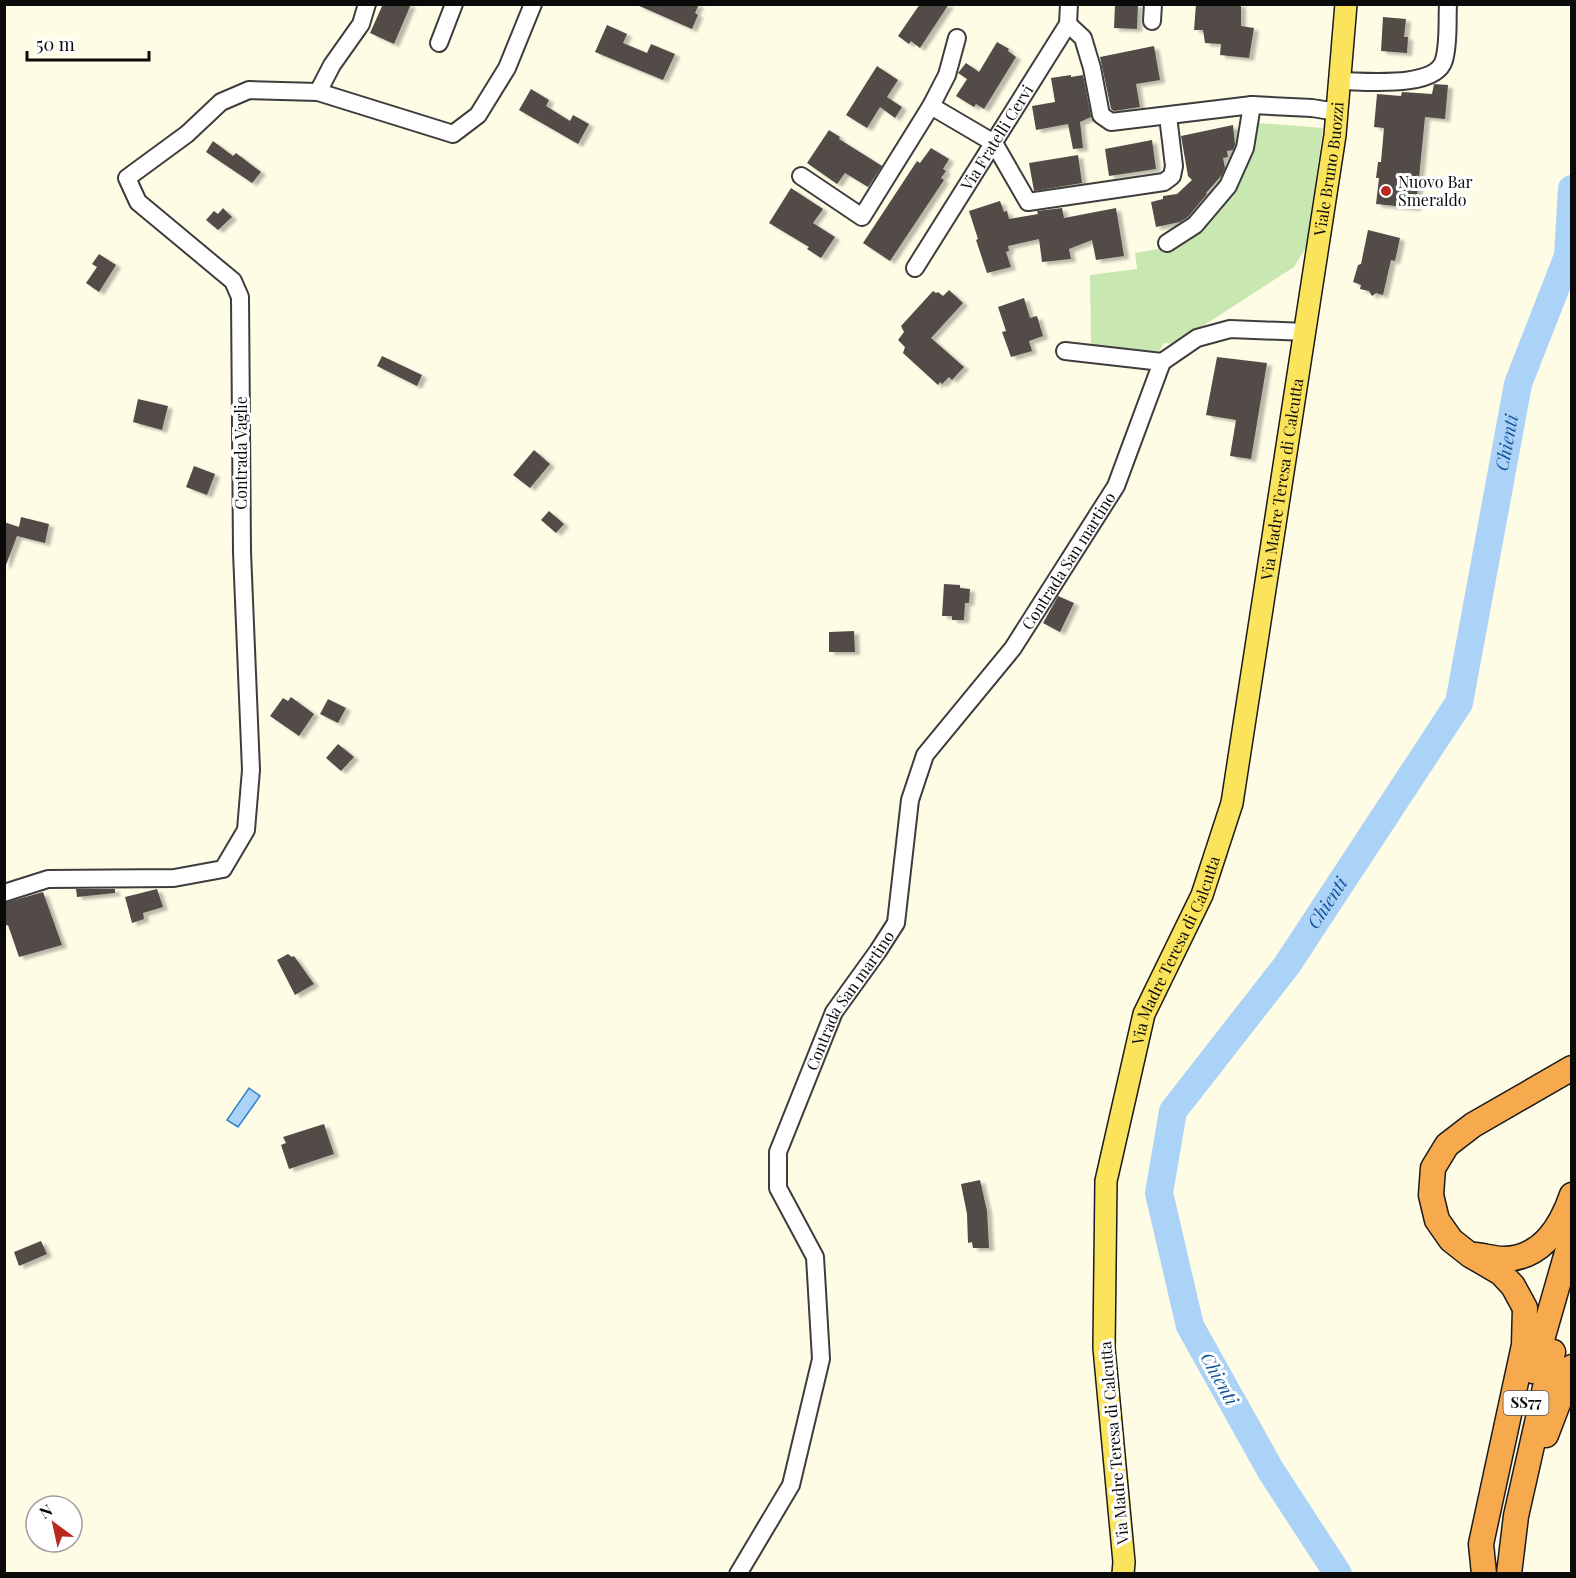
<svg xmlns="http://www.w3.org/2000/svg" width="1576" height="1578" font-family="'Playfair Display',serif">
	<defs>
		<filter id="shadow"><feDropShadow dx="5" dy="3" stdDeviation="1.5" flood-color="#0004"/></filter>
	</defs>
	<rect width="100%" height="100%" fill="#fffce6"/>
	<path fill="#c9e8b1" d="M1259,123L1323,128L1307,246L1294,267L1175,344L1164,343L1154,359L1091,348L1090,275L1137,269L1135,253L1181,245L1219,207L1244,169Z"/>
	<path fill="#abd3f7" stroke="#3181ce" stroke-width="1.5" d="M249,1088L260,1096L238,1127L227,1120Z"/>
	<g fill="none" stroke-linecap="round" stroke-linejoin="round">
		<path stroke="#abd3f7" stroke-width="28" id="s1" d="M1338,1574L1271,1471L1190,1326L1159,1193L1173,1111L1287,965L1459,703L1518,384L1568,256L1572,189"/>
	</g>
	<path fill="#524c46" filter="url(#shadow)" d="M383,4H411L394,44L370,33Z
		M635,4H699L695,13L698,15L692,29Z
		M920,4H949L920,48L911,41L909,44L898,36Z
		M1115,4H1138L1137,29L1114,28Z
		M1196,4H1241V26L1254,28L1249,58L1220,55L1221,44L1205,43L1203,30H1194Z
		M1383,17L1406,19L1404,37H1408L1407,53L1381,51Z
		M607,25L627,34L623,43L647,53L651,44L675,54L663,80L595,52Z
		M997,42L1009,49L1008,51L1016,57L984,109L976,104L974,107L956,96L967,79L958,73L966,63L979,72Z
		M1154,46L1160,80L1136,84L1140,107L1114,111L1111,109L1100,57Z
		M877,66L898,80L887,97L902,107L895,118L880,107L867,128L846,115Z
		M1071,75V77L1083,75L1091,117L1080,122L1083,148L1073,149L1068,124L1036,130L1032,106L1055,102L1051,78Z
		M1434,84L1448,85L1445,119L1425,117L1416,208L1376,204L1379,178H1376L1378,162H1381L1384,128L1374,127L1377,94L1401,96L1402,92L1432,94Z
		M531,89L549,100L546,106L570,121L573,115L589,124L578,144L519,110Z
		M1233,125L1235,145L1233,150L1227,151L1228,157L1223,158L1225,168L1222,175L1206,193L1207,194L1188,217L1180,222L1156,227L1151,202L1163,199V196L1177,194L1192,180L1188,176L1181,136Z
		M829,130L840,137L839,139L882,166L868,187L845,173L837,184L807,163Z
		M1152,140L1156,169L1109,176L1105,149Z
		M213,141L233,156L236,153L261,172L252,183L206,152Z
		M931,148L949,159L943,169L946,171L941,178L944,180L890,261L863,243L917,161L920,163Z
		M1078,155L1082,183L1034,191L1029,163Z
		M791,188L823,209L813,223L835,237L821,258L807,249L809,247L769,223Z
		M1000,201L1004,212L1007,211L1009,219L1038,214L1037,211L1062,208L1064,218L1116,208L1124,256L1096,260L1092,240L1069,249L1071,259L1042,262L1039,239L1008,246L1009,251L1006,252L1011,267L987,273L976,240L978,239L969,211Z
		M223,208L232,217L218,230L206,220L214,211L218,214Z
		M1368,230L1400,238L1395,261L1391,260L1383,295L1376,293L1372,296L1369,291L1360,289L1361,285L1353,282L1358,265L1361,264Z
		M99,254L116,265L99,292L86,283L97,267L92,264Z
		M949,290L963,303L931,338L964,367L952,380L949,377L942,384L940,382L938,385L903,353L905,347L898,340L904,332L901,326L933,291L936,293L938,292L943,296Z
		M1024,298L1030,318L1037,316L1043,336L1029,341L1032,351L1011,357L1002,332L1006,331L998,307Z
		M382,356L422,375L417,386L377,366Z
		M1217,357L1267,363L1251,459L1230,456L1236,420L1206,415Z
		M138,399L168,406L162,430L133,422Z
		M534,450L550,464L530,488L513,475Z
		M194,466L215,474L207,495L186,487Z
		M549,511L564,524L556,533L541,520Z
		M21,517L49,524L45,543L17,536L6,565H4V522L19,527Z
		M944,584L960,585V588L970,589L969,603H965L964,620H952V616H942Z
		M1058,596L1074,603L1060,632L1043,623Z
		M854,631L855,652H829V632Z
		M291,697L314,714L299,736L270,716L283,698L288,701Z
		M328,699L346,708L338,723L320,714Z
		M338,744L354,757L341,771L326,758Z
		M76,889H115V893L77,897Z
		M157,889L163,907L143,913L144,919L132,923L125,897Z
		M43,892L62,945L19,957L8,925L4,926V903Z
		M288,954L292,957L294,956L314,984L295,995L277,960Z
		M324,1124L334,1154L289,1169L281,1145L286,1143L283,1137Z
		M980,1180L987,1211L989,1248H973L972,1242L968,1243L967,1214L961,1184Z
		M41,1241L47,1254L19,1266L14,1252Z"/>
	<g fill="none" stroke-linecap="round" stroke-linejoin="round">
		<g stroke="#3d3d3d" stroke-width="20">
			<g id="minor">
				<path d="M1152,21L1153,4"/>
				<path d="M1068,24L1083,38L1092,68L1101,115L1111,122L1252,105L1312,108L1337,112"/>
				<path d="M439,43L454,4"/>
				<path d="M1340,81C1365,81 1436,89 1444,60C1449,43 1447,22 1448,4"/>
				<path d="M318,92L453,134L478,115L507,68L533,4"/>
				<path d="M931,106L947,75L957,38"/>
				<path d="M801,176L862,217L931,106L994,143L1028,202L1164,182L1172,176L1174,166L1168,116"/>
				<path d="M1167,243L1195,225L1228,186L1245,148L1252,105"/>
				<path id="s2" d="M915,268L1068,24L1069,4"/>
				<path d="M1065,351L1162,362L1197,338L1230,329L1306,332"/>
				<path d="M4,893L48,879L174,878L223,869L246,830L251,770L242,552L240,297L233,281L138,202L127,178L187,134L221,102L249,90L318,92L332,65L361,24L367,4"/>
				<path id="s3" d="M738,1574L791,1485L821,1359L815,1257L778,1188V1152L834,1012L878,951L896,923L910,800L925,755L1013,648L1116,486L1162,362"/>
			</g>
		</g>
		<g stroke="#1b1b1b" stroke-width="24">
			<g id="major">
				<path id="s4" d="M1123,1574L1124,1562L1104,1348L1106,1181L1144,1014L1202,895L1232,803L1335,135L1346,4"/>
			</g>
		</g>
		<g stroke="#1b1b1b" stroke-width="27">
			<path id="highway" d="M1475,1255C1485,1256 1495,1259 1504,1259C1542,1258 1561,1227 1572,1195
				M1533,1371L1572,1235
				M1546,1435L1572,1367
				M1484,1574L1481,1544L1524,1345L1525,1308L1513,1286L1501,1273L1470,1255L1451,1240L1437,1220L1431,1195L1433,1168L1447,1145L1473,1125L1572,1068
				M1509,1574L1516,1516L1553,1352"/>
		</g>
		<use href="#minor" stroke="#fff" stroke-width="16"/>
		<use href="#major" stroke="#fbe35b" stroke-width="21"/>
		<use href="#highway" stroke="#f7aa4d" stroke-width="24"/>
	</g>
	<circle fill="#ba2821" stroke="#fff" stroke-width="2" cx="1386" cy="191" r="6"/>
	<g text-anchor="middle" stroke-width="6" stroke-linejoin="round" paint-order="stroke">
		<rect fill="#fff" stroke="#545454" stroke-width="1.5" x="1503.5" y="1391" width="45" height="24" rx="4.5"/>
		<g font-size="15" font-weight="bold" fill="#0a0a0a">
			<text x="1526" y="1408">SS77</text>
		</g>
		<g font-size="16" fill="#0a0a0a" stroke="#fff">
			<text dy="6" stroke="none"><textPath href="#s2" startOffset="154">Via Fratelli Cervi</textPath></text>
			<text dy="6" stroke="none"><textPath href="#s4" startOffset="1436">Viale Bruno Buozzi</textPath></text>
			<text transform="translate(241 453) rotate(-90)" y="6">Contrada Vaglie</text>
			<text dy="6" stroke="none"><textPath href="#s4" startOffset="1122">Via Madre Teresa di Calcutta</textPath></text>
			<text dy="6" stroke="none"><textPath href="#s3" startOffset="1122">Contrada San martino</textPath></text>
			<text dy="6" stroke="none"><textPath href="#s4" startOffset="636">Via Madre Teresa di Calcutta</textPath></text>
			<text dy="6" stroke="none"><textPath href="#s3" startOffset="618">Contrada San martino</textPath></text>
			<text transform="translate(1114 1443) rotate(-95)" y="6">Via Madre Teresa di Calcutta</text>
		</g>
		<g font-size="16" fill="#0a0a0a" stroke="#fff" text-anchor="start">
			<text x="1398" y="188">Nuovo Bar<tspan x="1398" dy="18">Smeraldo</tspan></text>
		</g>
		<g font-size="18" font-style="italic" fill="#13539b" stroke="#fff">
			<text dy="6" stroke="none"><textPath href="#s1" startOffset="1272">Chienti</textPath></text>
			<text dy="6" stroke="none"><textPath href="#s1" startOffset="768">Chienti</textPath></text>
			<text transform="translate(1219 1379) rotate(61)" y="6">Chienti</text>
		</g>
	</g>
	<rect width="1576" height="1578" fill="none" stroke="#0a0a0a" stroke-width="12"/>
	<g transform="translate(54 1524) rotate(327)"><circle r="28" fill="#ffffff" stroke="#9d9d9d" stroke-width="1.5"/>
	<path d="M0-4.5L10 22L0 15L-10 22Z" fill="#ba2821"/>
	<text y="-9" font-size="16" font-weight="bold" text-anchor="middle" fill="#0a0a0a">N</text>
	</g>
	<path d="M27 51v9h122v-9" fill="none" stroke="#0a0a0a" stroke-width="3"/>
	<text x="36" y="51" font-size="18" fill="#0a0a0a" stroke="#ffffff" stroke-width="4.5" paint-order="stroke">50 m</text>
</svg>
